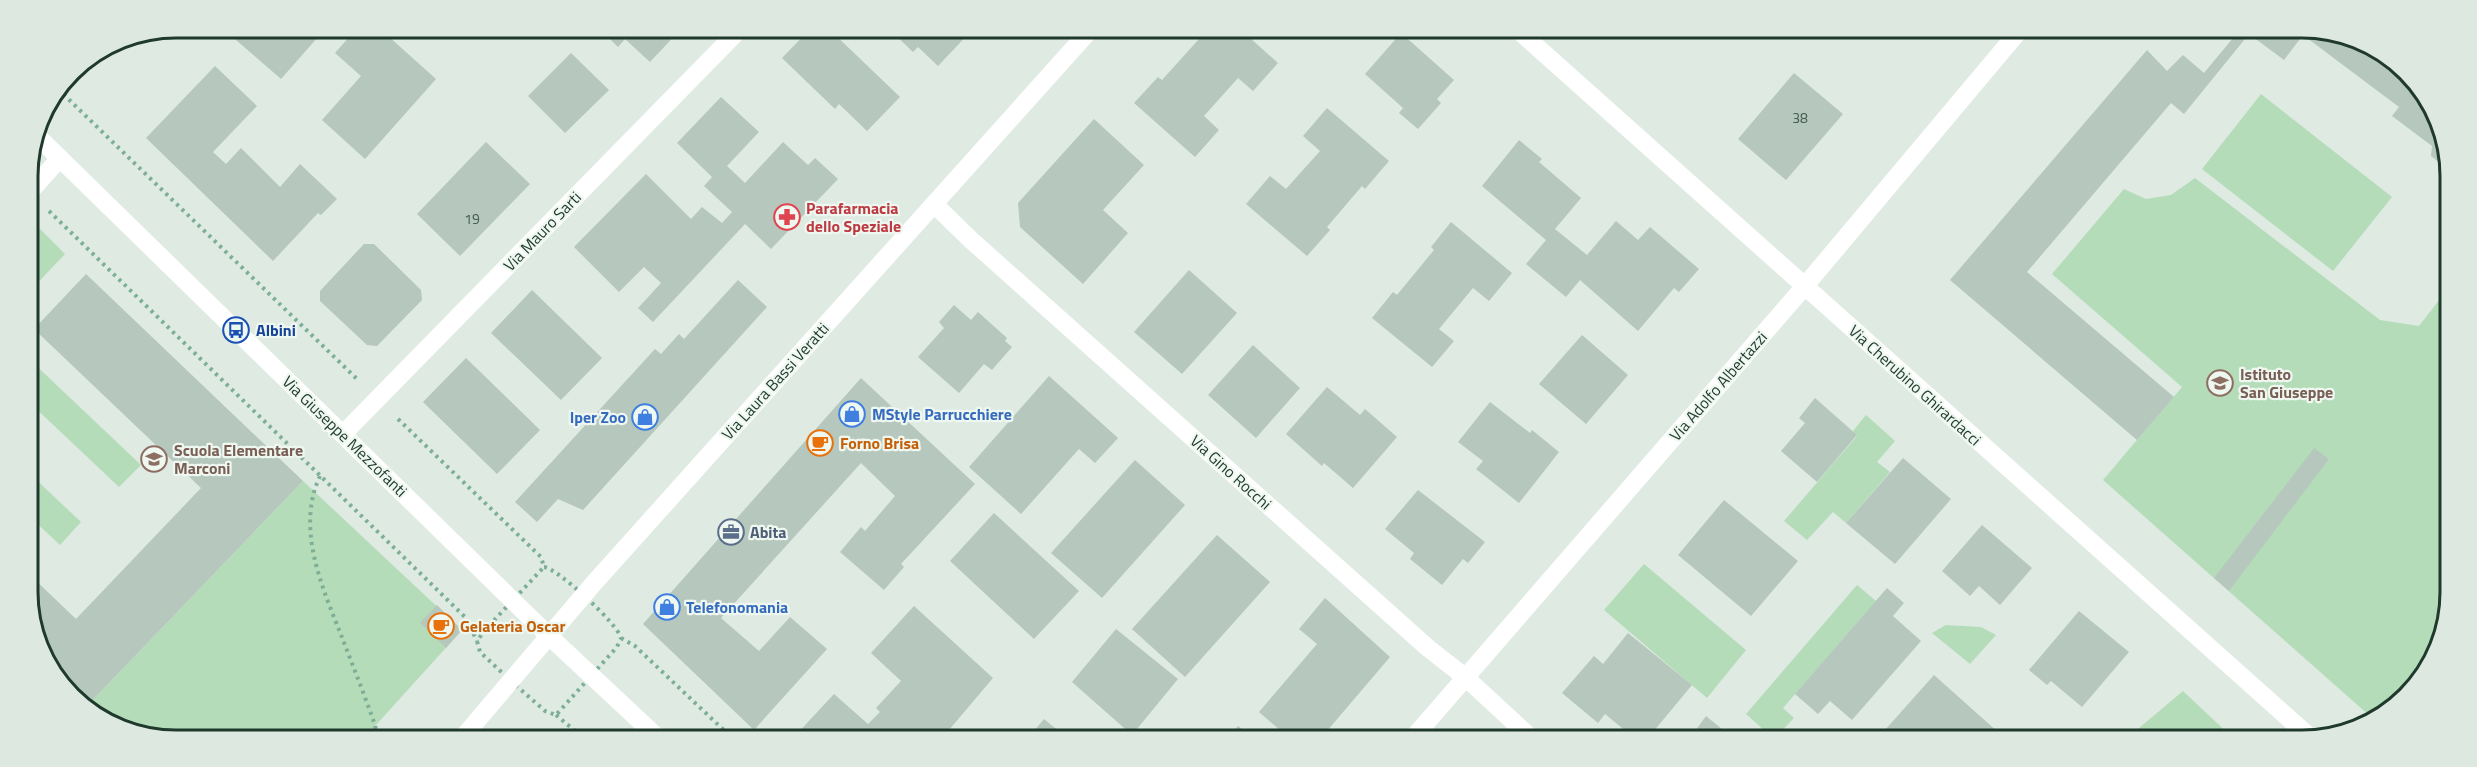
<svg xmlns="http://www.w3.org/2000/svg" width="2477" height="767" font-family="'Titillium Web',sans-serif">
	<rect width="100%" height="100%" fill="#deeae2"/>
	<path fill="#b5dcb9" d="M2261,94L2392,197L2333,271L2202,169Z
		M2195,178L2380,320L2419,326L2447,290L2445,629C2427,669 2414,701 2371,717L2103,480L2182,387L2052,274L2124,189L2146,199L2171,195Z
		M40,229L65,254L28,293V242Z
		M28,358L141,465L119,487L29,402Z
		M1866,415L1895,441L1877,462L1890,472L1846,523L1833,512L1807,540L1784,521L1857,436L1853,431Z
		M29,473L81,522L60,545L29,516Z
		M303,481L462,630L366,736L138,735L87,706Z
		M1644,564L1746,650L1707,698L1604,610Z
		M1857,585L1876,601L1783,708L1794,718L1774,739L1746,714Z
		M1946,625L1981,627L1996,635L1970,664L1932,633Z
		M2183,691L2235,740L2206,739L2198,731L2188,739H2126Z"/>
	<path fill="#b6c7bd" d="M221,27H308L318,37L281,79Z
		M358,27H378L436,79L365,159L322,120L361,76L335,53Z
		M599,28H682L650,62L625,39L618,47Z
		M811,28L829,29L900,97L867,131L839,104L835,109L782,58Z
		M889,29H973L938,66L918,47L913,52Z
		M1200,29H1240L1278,63L1253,91L1238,78L1204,116L1219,130L1195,157L1134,103L1158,77L1162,80L1199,39L1195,35Z
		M2238,32H2339L2413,77L2447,147V160L2440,163L2431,156L2432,146L2392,116L2399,107L2303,35L2284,60L2249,34L2184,114L2171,103L2027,272L2174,397L2137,440L1950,280L2147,50L2167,71L2183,55L2204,73Z
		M1401,33L1454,80L1437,99L1441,103L1418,129L1399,113L1403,108L1365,74Z
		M571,53L609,90L565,133L528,96Z
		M215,66L257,106L213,152L226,164L241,148L280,187L300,164L337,199L321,215L318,213L273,261L146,138Z
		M1794,73L1843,114L1786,180L1738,139Z
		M721,97L759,132L727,166L745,183L783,142L808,165L815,158L838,179L771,249L745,224L653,322L638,308L661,283L644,267L619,292L574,247L646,174L691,219L702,207L722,223L732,212L704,186L712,177L677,143Z
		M1327,108L1389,161L1365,189L1362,186L1327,227L1330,230L1307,256L1246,204L1270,176L1286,189L1320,151L1303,136Z
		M1094,119L1144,165L1103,210L1128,233L1083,284L1020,227L1018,203Z
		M1519,140L1542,159L1539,162L1581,198L1555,229L1587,255L1616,221L1638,240L1650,227L1699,269L1679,292L1674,288L1638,331L1580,280L1566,297L1526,264L1546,240L1482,186Z
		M486,142L530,184L460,256L417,214Z
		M1451,222L1512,273L1489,301L1473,288L1439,329L1454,341L1432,367L1372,318L1393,292L1397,295L1434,250L1431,247Z
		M364,244H374L421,290L422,300L377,346L367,345L320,301V291Z
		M1189,270L1237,313L1182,374L1134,332Z
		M86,274L303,481L87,706L64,683L30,620V575L76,619L201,488L34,329Z
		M738,280L767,307L583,510L558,499L537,522L515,502L655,349L661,354L679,334L684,339Z
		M532,290L602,358L561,400L491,333Z
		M954,305L971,320L978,312L1007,338L1005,341L1012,347L992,370L984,364L959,393L918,357L944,328L939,322Z
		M1582,335L1628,375L1586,424L1539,384Z
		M1253,345L1300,388L1256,438L1208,395Z
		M466,358L540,430L497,474L423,402Z
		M1049,376L1118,438L1095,463L1079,449L1021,514L969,467Z
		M861,378L975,484L901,564L904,567L884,590L840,552L861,527L865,531L895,496L861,463L721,618L759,651L790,617L827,649L754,730L643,624Z
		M1327,387L1360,415L1365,409L1397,437L1353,488L1324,463L1322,466L1286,434Z
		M1815,398L1857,435L1817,482L1781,451L1805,423L1799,418Z
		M1490,402L1530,433L1532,430L1559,452L1519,503L1476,469L1483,461L1458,442Z
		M2314,448L2329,459L2229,591L2214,578Z
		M1903,458L1951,499L1895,564L1846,523Z
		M1135,460L1185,505L1102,598L1051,553Z
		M1418,490L1485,542L1468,563L1463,559L1442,585L1410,559L1414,553L1385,529Z
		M1724,500L1798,561L1751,616L1678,555Z
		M994,513L1079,591L1034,639L950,561Z
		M1982,525L2032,568L2000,605L1979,586L1970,596L1942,571Z
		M1217,535L1270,582L1185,677L1132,629Z
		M1887,588L1904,603L1893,616L1921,641L1852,720L1830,701L1818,714L1795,694Z
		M1325,598L1390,657L1321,738L1288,737L1259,712L1317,644L1299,629Z
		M437,605L462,630L446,648L420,623Z
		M914,606L993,678L943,737L795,736L834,694L868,724L880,712L876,708L901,681L871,653Z
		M2079,611L2129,652L2082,707L2051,681L2047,685L2029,670Z
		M1116,629L1178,679L1132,735L1072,682Z
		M1628,633L1692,685L1648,738H1634L1605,714L1598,723L1562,693L1594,656L1603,664Z
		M1934,675L1999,733L1994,739H1877Z
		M1706,716L1723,730L1717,738H1690Z
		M1044,719L1066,737H1029Z
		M1238,726L1252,737H1228Z"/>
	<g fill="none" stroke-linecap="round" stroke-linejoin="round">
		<path stroke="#7dae96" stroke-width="4" stroke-dasharray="3 4.5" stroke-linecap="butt" d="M58,89L358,380
			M49,211L466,618L477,641
			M398,419L541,557L544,567
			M320,476C295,529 323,589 343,640C354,668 365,697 375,725L377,736
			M544,567C557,568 618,624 621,638L617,647L556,715L545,711L511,681L480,652L477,641L484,631Z
			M621,638L635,646L730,736
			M556,715L581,736"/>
		<path stroke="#fff" stroke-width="18" d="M1518,30L2312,739
			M27,195L60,158
			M934,204L971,240L1428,648L1465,677L1531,738
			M343,434L741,28
			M1413,738L1804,287L2019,31"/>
		<path stroke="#fff" stroke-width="18" d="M35,134L549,636L656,736
			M464,736L594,583L1091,29"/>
	</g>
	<defs>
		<g id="pharmacy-ring" transform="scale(1.35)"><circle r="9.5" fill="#eef7f0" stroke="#e0444e" stroke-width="1.5"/><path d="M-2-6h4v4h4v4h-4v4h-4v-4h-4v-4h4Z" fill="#e0444e"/></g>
		<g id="bus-ring" transform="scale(1.35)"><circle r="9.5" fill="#eef7f0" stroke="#1a4fb4" stroke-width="1.5"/><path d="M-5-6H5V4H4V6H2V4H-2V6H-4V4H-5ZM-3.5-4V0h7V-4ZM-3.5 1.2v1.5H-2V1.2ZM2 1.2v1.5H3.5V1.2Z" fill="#1a4fb4"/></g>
		<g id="school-ring" transform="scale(1.35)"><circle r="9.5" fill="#eef7f0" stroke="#8d6e63" stroke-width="1.5"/><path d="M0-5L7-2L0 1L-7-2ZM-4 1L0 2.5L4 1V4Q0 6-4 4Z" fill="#8d6e63"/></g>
		<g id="shop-ring" transform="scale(1.35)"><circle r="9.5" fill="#eef7f0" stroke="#3f7fe0" stroke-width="1.5"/><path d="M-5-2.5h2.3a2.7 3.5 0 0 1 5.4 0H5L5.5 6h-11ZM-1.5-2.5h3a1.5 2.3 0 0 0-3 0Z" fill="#3f7fe0"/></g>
		<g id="cafe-ring" transform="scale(1.35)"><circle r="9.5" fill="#eef7f0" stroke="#e8710a" stroke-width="1.5"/><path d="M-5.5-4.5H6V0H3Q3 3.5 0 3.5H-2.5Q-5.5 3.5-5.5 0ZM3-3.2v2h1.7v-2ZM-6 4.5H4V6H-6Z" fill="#e8710a"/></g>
		<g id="office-ring" transform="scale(1.35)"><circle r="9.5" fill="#eef7f0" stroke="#5c6f8a" stroke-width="1.5"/><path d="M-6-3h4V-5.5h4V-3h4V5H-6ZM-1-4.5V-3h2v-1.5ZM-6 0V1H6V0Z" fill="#5c6f8a"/></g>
	</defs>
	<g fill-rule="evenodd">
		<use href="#pharmacy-ring" x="787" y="217"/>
		<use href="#bus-ring" x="236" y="330"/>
		<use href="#school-ring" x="2220" y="383"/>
		<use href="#shop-ring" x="852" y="414"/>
		<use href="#shop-ring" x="645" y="417"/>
		<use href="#cafe-ring" x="820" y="443"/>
		<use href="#school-ring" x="154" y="459"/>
		<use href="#office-ring" x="731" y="532"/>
		<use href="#shop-ring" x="667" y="607"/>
		<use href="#cafe-ring" x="441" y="626"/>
	</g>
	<g text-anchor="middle" stroke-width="4.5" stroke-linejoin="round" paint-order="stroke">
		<g font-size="14" fill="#455c51">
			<text x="1800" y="123">38</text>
			<text x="472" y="224">19</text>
		</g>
		<g font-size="16" font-weight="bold" fill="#be3a42" stroke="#eef7f0" text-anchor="start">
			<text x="806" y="214">Parafarmacia<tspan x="806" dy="18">dello Speziale</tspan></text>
		</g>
		<g font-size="16" fill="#1f392d" stroke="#eef7f0">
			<text transform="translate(542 231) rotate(-46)" y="6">Via Mauro Sarti</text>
			<text transform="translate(775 381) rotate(-48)" y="6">Via Laura Bassi Veratti</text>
			<text transform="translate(1915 385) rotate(42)" y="6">Via Cherubino Ghirardacci</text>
			<text transform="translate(1718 386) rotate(-49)" y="6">Via Adolfo Albertazzi</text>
			<text transform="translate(345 436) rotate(44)" y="6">Via Giuseppe Mezzofanti</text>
			<text transform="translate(1231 472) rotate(42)" y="6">Via Gino Rocchi</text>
		</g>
		<g font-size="16" font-weight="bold" fill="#164399" stroke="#eef7f0" text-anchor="start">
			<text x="256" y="336">Albini</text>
		</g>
		<g font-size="16" font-weight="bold" fill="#785e54" stroke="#eef7f0" text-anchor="start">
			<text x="2240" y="380">Istituto<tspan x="2240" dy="18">San Giuseppe</tspan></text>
			<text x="174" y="456">Scuola Elementare<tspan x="174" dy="18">Marconi</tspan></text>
		</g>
		<g font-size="16" font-weight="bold" fill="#366cbe" stroke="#eef7f0" text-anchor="start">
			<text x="872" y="420">MStyle Parrucchiere</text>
			<text x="626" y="423" text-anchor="end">Iper Zoo</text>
			<text x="686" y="613">Telefonomania</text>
		</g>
		<g font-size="16" font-weight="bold" fill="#c56008" stroke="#eef7f0" text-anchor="start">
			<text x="840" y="449">Forno Brisa</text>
			<text x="460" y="632">Gelateria Oscar</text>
		</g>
		<g font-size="16" font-weight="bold" fill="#4e5e75" stroke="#eef7f0" text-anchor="start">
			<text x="750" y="538">Abita</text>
		</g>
	</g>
	<path d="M0 0H2477V767H0ZM176 38H2302A138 138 0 0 1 2440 176V592A138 138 0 0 1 2302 730H176A138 138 0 0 1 38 592V176A138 138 0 0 1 176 38Z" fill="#dde8e0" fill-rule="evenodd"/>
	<path fill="none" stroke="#1f392d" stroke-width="3" d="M176 38H2302A138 138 0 0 1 2440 176V592A138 138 0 0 1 2302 730H176A138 138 0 0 1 38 592V176A138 138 0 0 1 176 38Z"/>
</svg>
